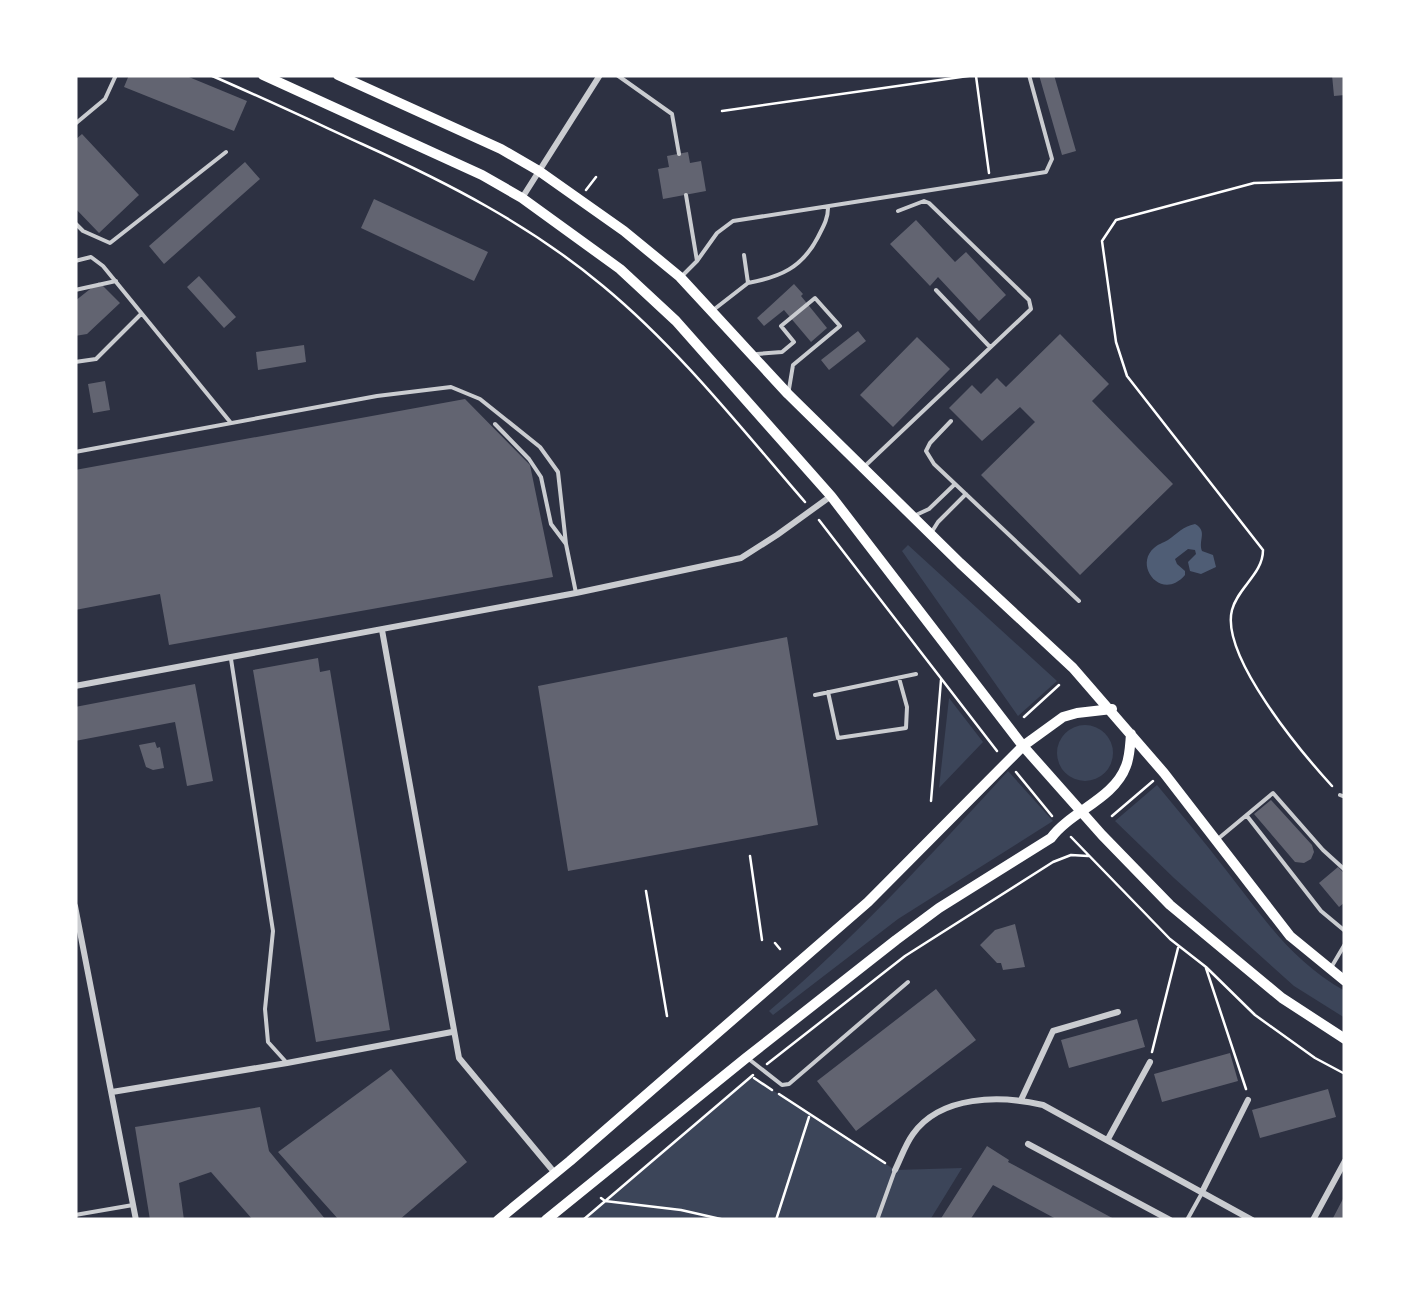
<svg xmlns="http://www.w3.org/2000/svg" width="1420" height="1295" font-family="Commissioner,sans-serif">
	<rect width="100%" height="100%" fill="#2d3142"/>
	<path fill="#3c4559" d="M908,545L1057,681L1018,716L902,551Z
		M949,698L983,742L939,788Z
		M1057 753a28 28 0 1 1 56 0a28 28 0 1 1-56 0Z
		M1008,771L1053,821L898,919L773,1015L769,1011C855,938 931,855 1008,771Z
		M1157,785C1180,813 1204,841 1226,870C1263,917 1291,961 1345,991V1018L1294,986L1174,878L1115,821Z
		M751,1076L895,1170L962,1168L930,1220H583Z"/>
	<path fill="#4f5d75" d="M1195,524C1208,531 1198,540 1202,551L1213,555L1216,567L1201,574L1190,571L1188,562L1196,554L1195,550L1188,549L1175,559L1177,564L1185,571V575C1162,602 1133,566 1154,548C1158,544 1163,543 1168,540C1178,533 1182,527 1195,524Z"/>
	<path fill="#626471" d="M129,75H184L247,101L234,131L124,87Z
		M1039,75H1054L1076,151L1062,155Z
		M1332,75H1345V95L1334,96Z
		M82,134L139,195L99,233L75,208V140Z
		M688,152L690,163L701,161L706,191L663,199L658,169L669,167L667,156Z
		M245,162L260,179L164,264L149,246Z
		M374,199L488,252L474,281L361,228Z
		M916,220L955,262L966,252L1006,295L979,321L938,277L930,286L890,244Z
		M199,276L236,317L224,328L187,287Z
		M99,282L120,303L87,334L75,336V301Z
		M794,284L803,294L801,296L827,328L811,342L784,310L764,326L757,318Z
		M858,331L866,341L829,370L821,360Z
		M1060,334L1109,384L1092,401L1173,484L1080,575L981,475L1035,422L1020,407L982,441L949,408L972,385L981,394L997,378L1006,387Z
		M917,337L950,369L893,427L860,395Z
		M304,345L306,362L258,370L256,352Z
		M105,381L110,410L93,413L88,384Z
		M465,399L530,465L553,577L169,645L160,594L75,610V470Z
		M787,637L818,825L568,871L538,686Z
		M318,658L320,672L330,670L390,1030L316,1042L253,670Z
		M195,684L213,781L187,786L175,722L75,741V707Z
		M155,742L157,748L160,747L164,768L153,770L146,767L139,745Z
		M1271,800L1312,845L1314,852L1311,859L1304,863L1295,862L1254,814Z
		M1338,867L1345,874V902L1339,907L1319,883Z
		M1015,924L1025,967L1003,970L1001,963H997L980,945L995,930Z
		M936,989L976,1040L856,1131L817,1081Z
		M1137,1019L1145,1047L1069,1068L1061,1040Z
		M1230,1053L1238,1081L1162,1102L1154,1074Z
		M391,1069L467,1162L399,1220H339L278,1152Z
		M1328,1089L1336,1117L1260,1138L1252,1110Z
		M260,1107L269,1151L326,1220H253L211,1172L179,1183L184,1220H150L135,1127Z
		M987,1146L1009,1160L1008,1162L1116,1220H1058L993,1185L970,1220H940Z
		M1345,1195V1220H1337L1333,1218Z"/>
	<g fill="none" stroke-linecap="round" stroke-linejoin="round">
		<path stroke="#fff" stroke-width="2.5" d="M210,75C261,97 312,121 362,144C448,183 530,225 603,286C679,349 741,428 805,502
			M976,76L989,173
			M722,111L975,75
			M586,190L596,177
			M819,520L997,751
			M1024,717L1059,685
			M1016,772L1052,816
			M1332,786C1302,753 1220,656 1232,610C1238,587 1263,574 1263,550L1127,376L1116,342L1102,241L1116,220L1254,183L1345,180
			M931,801L941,680
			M1112,816L1153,781
			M1071,837L1170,939L1206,967L1255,1015L1315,1058L1345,1074
			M750,856L762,940
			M646,891L667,1016
			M775,943L780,949
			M1206,968L1246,1089
			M1152,1052L1178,948
			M767,1064L905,956L1053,862L1071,855L1088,856
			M754,1078L772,1090
			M779,1094L885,1163
			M601,1198L605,1201L681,1210L725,1220
			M583,1220L753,1075
			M776,1220L809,1117"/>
		<path stroke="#caccd0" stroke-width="4" d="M617,75L672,114L679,154
			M75,124L105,99L116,75
			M75,223L83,231L110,243L226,152
			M75,261L91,257L103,266L231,423
			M697,261L717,233L733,221L1046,172L1052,159L1029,75
			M684,274L697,261L686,195
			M748,283C780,277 802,268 818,237C823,227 828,219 828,208
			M75,290L116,281
			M936,290L990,347
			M712,311L748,283L744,255
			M757,354L782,352L794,342L781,326L815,298L840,326L793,365L789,389
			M75,362L96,359L141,314
			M951,421L930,443L926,451L934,464L1079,601
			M495,424L529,459L541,477L551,524L566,544
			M75,452L377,396L451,387L480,399L540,447L558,472L566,544L576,593
			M866,465L1031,309L1029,300L929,203L924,201L898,211
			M916,515L929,509L955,484
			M933,530L938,522L966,494
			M231,659L273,931L265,1009L268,1042L287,1063
			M828,692L838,738L906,728L907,707L899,678
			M815,695L916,674
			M1340,795L1345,797
			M1247,816L1321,911L1345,931
			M1219,838L1273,793L1323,850L1345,870
			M1332,966L1345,944
			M750,1060L782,1085L789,1084L908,982
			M75,1215L133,1205
			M877,1220L895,1170
			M1187,1220L1202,1193"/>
		<path stroke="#caccd0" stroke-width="6" d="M522,198L600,75
			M382,630L459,1058L554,1172
			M75,686L576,593L741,558L777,535L831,496
			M75,906L136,1220
			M112,1092L287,1063L452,1032
			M1021,1100L1053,1031L1118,1012
			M1108,1139L1150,1062
			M1028,1144L1170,1220
			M895,1170C901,1158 905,1145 913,1134C941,1095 1000,1095 1043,1105L1252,1220
			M1202,1192L1248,1100
			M1313,1220L1345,1161"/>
		<path stroke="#fff" stroke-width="10" d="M263,75L482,175L522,198L620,269L676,321L831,496L1023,746L1102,835L1170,905L1282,998L1345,1039
			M338,75L501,149L539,171L624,231L680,277L788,394L960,563L1073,668L1164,773L1290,936L1345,981
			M498,1220L570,1161L868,902L1023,746L1063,717L1077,713L1112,709
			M546,1220L746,1058L896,940L939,908L1051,838C1071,811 1114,799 1126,766C1130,756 1130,745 1131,734"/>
	</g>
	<rect width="1420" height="1295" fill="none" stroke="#ffffff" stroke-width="155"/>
</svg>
